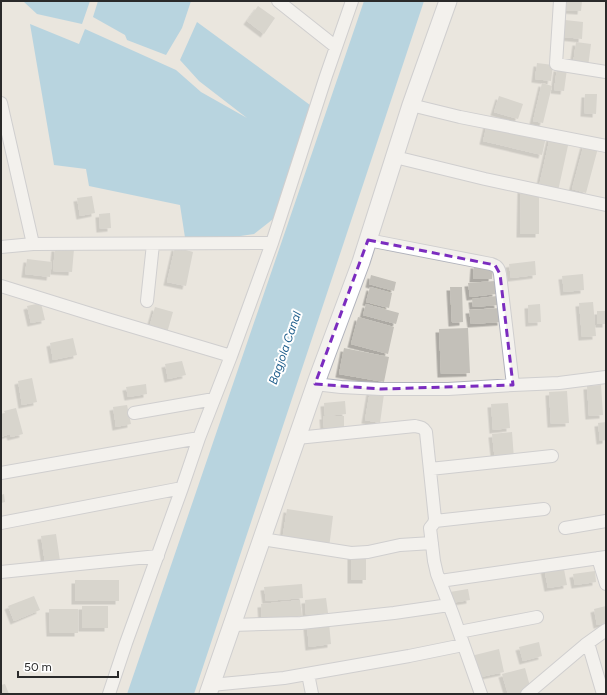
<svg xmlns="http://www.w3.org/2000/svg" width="607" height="695" font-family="Figtree,sans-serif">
	<defs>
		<filter id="shadow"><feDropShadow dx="-3.5" dy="3.5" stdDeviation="0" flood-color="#0004"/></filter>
	</defs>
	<rect width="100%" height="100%" fill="#eae6de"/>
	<path fill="#7dbee0" d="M24,1H90L82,24L37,14L24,2Z
		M98,1H191L182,28L166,55L127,40L125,35L93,17Z
		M364,1H424L194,694H127Z
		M197,22L310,105L277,216L254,234L186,244L180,205L89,186L86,169L54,165L30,24L79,44L85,29L176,70L201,92L247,118L199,81L180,60Z"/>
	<path fill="#c3c0b9" filter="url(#shadow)" d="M566,1H582L581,11L565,10Z
		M258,6L275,18L264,34L247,21Z
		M565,20L583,22L582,39L564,37Z
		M576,42L591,44L588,67L573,64Z
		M537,63L553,65L551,81L535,79Z
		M557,68L567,69L564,91L554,90Z
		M542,83L552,86L543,123L533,121Z
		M585,94H597L596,114L584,113Z
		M499,96L523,104L518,119L494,112Z
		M487,124L546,137L542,155L483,141Z
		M550,137L569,141L558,191L539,186Z
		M584,144L598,148L586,193L572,189Z
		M521,189L539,192V234H520Z
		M92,196L95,213L80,216L77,198Z
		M110,213L111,228L100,229L99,214Z
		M175,247L193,252L186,286L167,282Z
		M55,248L74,249L72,272L53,271Z
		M27,259L52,262L50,277L25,274Z
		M535,261L536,275L511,278L509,264Z
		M474,265L493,266L492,279H473Z
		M583,274L584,290L564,292L562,276Z
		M371,275L396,282L394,291L369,284Z
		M495,281L496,294L470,297L468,283Z
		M370,287L392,293L389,308L366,302Z
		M450,287H462L463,322L452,323Z
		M497,296L498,305L473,307L472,299Z
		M593,302L596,336L582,337L579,303Z
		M41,303L45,320L31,323L27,306Z
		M366,304L399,313L396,324L363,315Z
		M540,304L541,322L529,323L528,305Z
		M155,307L173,312L167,333L149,328Z
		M500,308L501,322L471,324L469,310Z
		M597,311H606V324H597Z
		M358,317L394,327L388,354L351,344Z
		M468,328L470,373L441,374L439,329Z
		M73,338L77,355L53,360L50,343Z
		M344,348L389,357L384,382L339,374Z
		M182,361L186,375L168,379L165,364Z
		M32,378L37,402L22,405L18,381Z
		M146,384L147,394L128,397L126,387Z
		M601,385L603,415L589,416L587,386Z
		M370,391L384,394L380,423L365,420Z
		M567,391L569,423L551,424L549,392Z
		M345,401L346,414L325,416L324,403Z
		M508,403L510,428L493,430L491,404Z
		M127,405L131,424L116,427L113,407Z
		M16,408L23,434L11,437L10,434L1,437V414L5,413L4,411Z
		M323,416H344V427L324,428Z
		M606,422V440L600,441L598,423Z
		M512,432L514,459L495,461L492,434Z
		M4,494L5,502L1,503V495Z
		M287,509L333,516L329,548L282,541Z
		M56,534L60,561L45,563L41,536Z
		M351,554H366V580H351Z
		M563,564L567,585L548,588L544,568Z
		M595,571L596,582L575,585L573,574Z
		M75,580H119V601H75Z
		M302,584L303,598L266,601L264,587Z
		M468,589L470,600L451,603L450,592Z
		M34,596L40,610L14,621L8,606Z
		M326,598L328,613L306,615L305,600Z
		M300,600L302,616L262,619L261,604Z
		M82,606H108V628H82Z
		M606,606V623L597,625L594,609Z
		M49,609H78V633H50Z
		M329,623L331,644L309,647L307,626Z
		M539,642L542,656L523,661L519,647Z
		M499,649L504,672L476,678L471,656Z
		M525,668L531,690L514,694H508L502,674Z
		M5,684L9,694H1V685Z"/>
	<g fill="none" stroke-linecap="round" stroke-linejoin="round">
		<g stroke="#b1b3bc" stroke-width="14">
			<path id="street" d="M278,1L336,47
				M560,1L556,64L606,72
				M1,103L33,244
				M411,105L460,117L606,146
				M395,157L485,179L606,205
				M368,240L491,264C497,266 499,268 500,274L513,385L559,383L606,377
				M1,247L33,244L272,243
				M1,286L107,319L231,356
				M147,301L153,244
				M315,384L341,387L381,389H448L513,385
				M134,413L214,399
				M297,438L415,426C420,427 423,427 426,432L435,519L434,523L430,528L434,561L437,574L453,615L481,694
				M430,469L515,460L552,456
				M1,473L199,438
				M435,521L544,509
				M1,523L182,488
				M565,528L606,521
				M262,539L351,553L368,552L400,545L432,543
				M598,558L606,584
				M1,572L158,556
				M440,581L606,557
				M232,625L301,623L394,613L449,605
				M459,632L537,617
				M588,643L603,694
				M308,674L312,694
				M211,685L284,678L409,656L463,645
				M109,694L126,643L182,488L199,438L231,356L272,243L326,76L352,1
				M527,694L585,645L606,630"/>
		</g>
		<g stroke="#b1b3bc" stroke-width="19">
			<path id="secondary" d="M208,694L317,380L361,262L411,105L448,1"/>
		</g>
		<use href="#street" stroke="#fff" stroke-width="12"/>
		<use href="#secondary" stroke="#fff" stroke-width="17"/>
	</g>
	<path d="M0 0H607V695H0ZM368,240L495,265L500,274L513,385L381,389L315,384Z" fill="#eae6de" fill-opacity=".55" fill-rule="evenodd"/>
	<path fill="none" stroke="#7b2cbf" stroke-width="3" stroke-dasharray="8 5" stroke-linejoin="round" d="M368,240L495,265L500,274L513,385L381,389L315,384Z"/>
	<g text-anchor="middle" stroke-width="4" stroke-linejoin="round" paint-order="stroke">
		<g font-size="12" font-style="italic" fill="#1d5d8b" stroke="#fff">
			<text transform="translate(285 348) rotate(-71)" y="4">Bagjola Canal</text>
		</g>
	</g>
	<rect width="607" height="695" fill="none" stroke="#2a2a2a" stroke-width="4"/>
	<path d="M18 671v6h100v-6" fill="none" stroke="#2a2a2a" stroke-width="2"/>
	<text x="24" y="671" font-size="12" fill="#2a2a2a" stroke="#ffffff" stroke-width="3" paint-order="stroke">50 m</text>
</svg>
